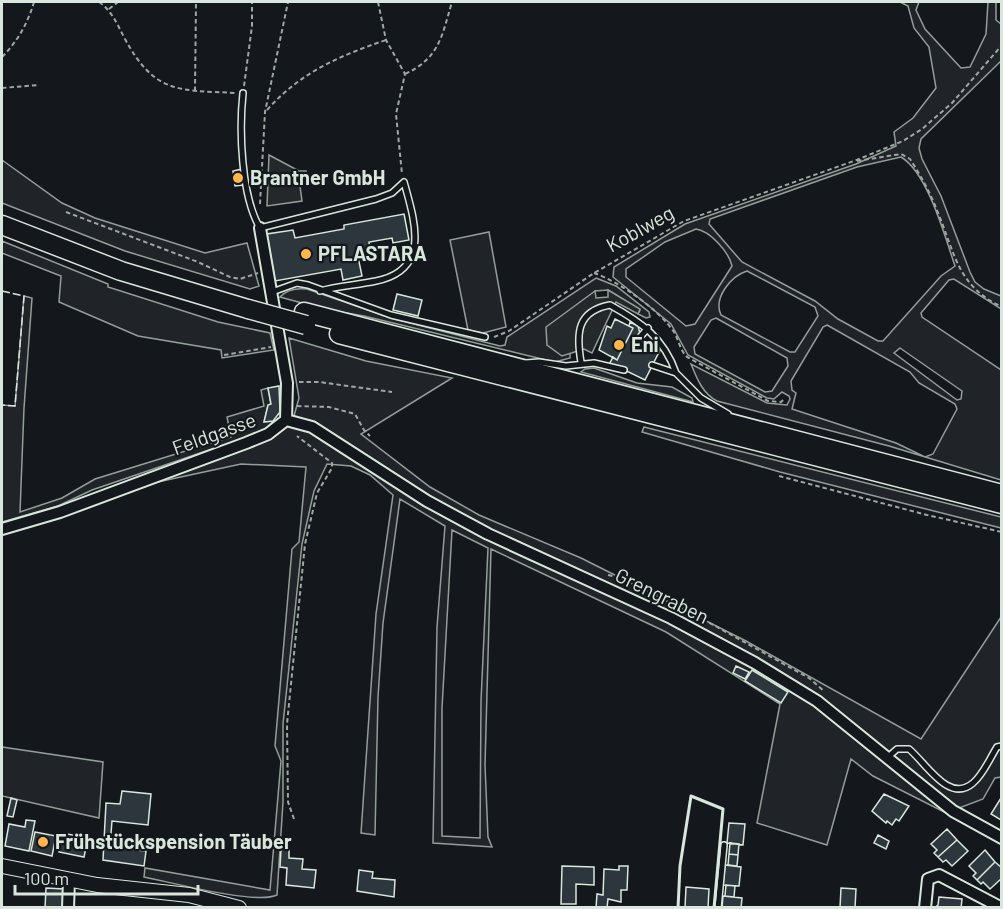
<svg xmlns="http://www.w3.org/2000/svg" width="1003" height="909" font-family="Barlow,sans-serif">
	<rect width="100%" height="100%" fill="#14181c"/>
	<path fill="#202428" stroke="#939e99" stroke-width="1.5" fill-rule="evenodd" d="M900,2H919L916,10L925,29L961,68L970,67L986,34L988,2H996V20L1001,24V61L921,139L919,148L922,159L941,196L970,272L975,282L984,289L1001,296V309L954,279L949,280L921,313L922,317L1001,370V480L889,446L717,401C703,394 697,379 691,364L767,403L787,405L790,399L789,396L782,392L774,399L767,398L688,355L671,324L613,277L614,267L685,224L856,164L896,146L894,132L913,118L936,88L929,47L914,28L908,6ZM901,157C928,173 945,237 955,266L941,276L883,341H878L838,319L815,301L742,262L709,224L710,219L857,167ZM696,229C710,231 729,252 732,266L695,324L686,326L626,277V269L665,242ZM747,271L815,307L818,316L795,352H790L721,315C713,298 731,276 747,271ZM716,318L787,358L788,366L772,391L765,392L695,354L694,347L711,320ZM827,325L910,372L919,383L955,404L957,409L933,454L925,457L896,443L792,409L796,393L792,390L791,381L823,327ZM900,348L962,391L961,399L957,400L894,353Z
		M2,160L62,203L95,218L205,253L247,243L259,286L250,289L125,251L2,203Z
		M489,232L506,327L483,333L468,330L450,240Z
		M2,241L108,284V287L218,322L270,333L274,350L222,358L221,350L138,336L59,302L61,276L2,253Z
		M596,278L616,286L649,312L650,317L646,318L638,314L640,310L608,290L595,291L570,352V358L555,362L542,359L364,316L301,305L302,303L280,297C287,289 297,288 307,289L391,318L500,346L505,345L507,337Z
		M24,296L32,298L24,408L20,512L62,498L95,479L231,437L227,417L264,406L261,390L268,388L271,404L268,405L264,422L273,421L265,430L244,438L92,490L58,506L2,522V405L15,406Z
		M289,338L366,361L452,378L361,434L430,487L479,515L581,558L746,641L921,739L1001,617V777L995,778L983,799L946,813L873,776L851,759L827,845L757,823L780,704L666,632L491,549L485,765L488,837L492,847L433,843L437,627L445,526L400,499L383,623L378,697L375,835L361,833L376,614L393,495L370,475L351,466L327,464L314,491L302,544L283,724V802L277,895C256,905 170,882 144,877L145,868L270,890L281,761L275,746L292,549L299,542L306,467L241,464L153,483L166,475L271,439L292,423L299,398ZM452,530L488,548L481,701L480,838L442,836V708Z
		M594,368L637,383L672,387L692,398L693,402L581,372L585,369Z
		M644,427L1001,517V528L780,472L642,432Z
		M2,747L103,762L99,818L2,796Z"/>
	<path fill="#24282b" stroke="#939e99" stroke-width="1.5" d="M269,155L299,171H306V178L300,186L302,201L267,206Z
		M608,290L640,309L638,314L616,302L592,353L584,349L562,356L547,345L546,327L595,291L596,298L608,297Z"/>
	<path fill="#2c363c" stroke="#d8e6dc" stroke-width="1.5" d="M242,169L243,185L235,186L233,171Z
		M404,214L409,240L393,243L392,238L369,242L370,250L357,252L362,276L343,280L341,269L275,281L267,234L293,230L295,238L344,229V225Z
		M397,294L422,300L418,316L393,310Z
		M615,319L633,328L617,360L599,350L607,326L611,328Z
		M630,322L638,326L642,341L660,350L645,380L610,363L613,357L617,360L633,328L629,326Z
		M279,386L280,412L273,421L264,422L268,405L271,404L268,388Z
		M736,666L749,672L745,679L733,673Z
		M752,670L788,692L781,703L745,681Z
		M122,791L151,794L148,825L112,821L110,845L119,846L120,842L138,844L137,850L146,851L144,866L103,860L106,803L120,804Z
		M884,794L909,806L899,821L896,819L892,825L887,821L886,823L872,811Z
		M11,798L17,800L13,817L7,816Z
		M1001,798L1002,799L1001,820L991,814Z
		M26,820L35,821L29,851L5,846L9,824L25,827Z
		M729,823L745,824L743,845L727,843Z
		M947,829L957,840L938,857L934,853L937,850L931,844Z
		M35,832L56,836L52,856L31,851Z
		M62,833L88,838L84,857L59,852Z
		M878,835L889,841L886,849L874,843Z
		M957,840L968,851L952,866L946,860L943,862L938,857Z
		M730,843L739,844L738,855L729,854Z
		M281,849L289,850V858L303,859L302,869L316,870L314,888L286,885L287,868L280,867Z
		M985,850L995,862L977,880L973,876L976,873L969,866Z
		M729,854L738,855L737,866L728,865Z
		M995,862L1002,868V878L990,889L983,882L981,884L977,880Z
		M725,865L741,867L739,886L723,885Z
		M562,866L594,867V885L576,884V904H561Z
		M619,866H628L627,890H621V902L608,899L607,908H596L597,894L603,895L604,869L619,870Z
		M359,870L373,872L372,878L395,880L394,897L357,891Z
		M726,885L735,886L734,897L725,896Z
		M686,887L709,889L708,908H685Z
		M46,888L64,889L63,908H45Z
		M841,888L856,889L855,908H840Z
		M723,896L742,898L741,908H722Z
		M939,897L962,899L961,908H934L938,905Z"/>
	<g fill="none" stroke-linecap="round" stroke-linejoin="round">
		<g stroke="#d8e6dc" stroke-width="8">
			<path id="service" d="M243,93C239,130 241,196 260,228L376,199L392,193L404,182C415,222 431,270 376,281C357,285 338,286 320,291
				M272,292L297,283L308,285L391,315L485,337
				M641,336L648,328
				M581,362C576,333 577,311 610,305C641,322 664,338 676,373
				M526,363L539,362L566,366L594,363L624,370
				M652,365L676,373L701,398L728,414
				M887,758L897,749H909C926,763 949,804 973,783C983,775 990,758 997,747L1002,746
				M718,908L724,845"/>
		</g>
		<g stroke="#d8e6dc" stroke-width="14">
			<path id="minor" d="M286,420L312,427L427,501L488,534L671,618L755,663L817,701L953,811L1002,838
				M2,529L60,512L246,443L268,434L286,420L287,383L260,228
				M68,908L69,880
				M925,908L928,879L939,875L1000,907"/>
		</g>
		<g stroke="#d8e6dc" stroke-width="16">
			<path id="tertiary" d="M2,866L97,885L189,895L239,908"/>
		</g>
		<g stroke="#d8e6dc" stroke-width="21">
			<path id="primary" d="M2,225L121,271L248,309
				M304,312L1002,494
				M339,334L1002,504"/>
		</g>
		<path stroke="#9da8a2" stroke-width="2" stroke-dasharray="4.5 3" stroke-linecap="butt" d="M99,2C112,11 117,24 125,39C155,94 178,90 236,93
			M378,2L386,40L405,74L396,114L402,174
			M109,9L118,2
			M2,57C17,42 28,23 34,2
			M405,74C440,58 442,35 452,2
			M244,86L252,26V2
			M2,88L38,85
			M195,91L196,2
			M267,110C301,72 339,56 386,40
			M857,161L901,154L910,159C921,176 931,194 938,213C955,253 957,286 1002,307
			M260,204L265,112L288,2
			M66,212L198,262L230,277L240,279L258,273
			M594,273C620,282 659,310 674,332C679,341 680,350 687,357L768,401L781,402L785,398
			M494,337L509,331L594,273L684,221L854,161L903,141L922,129L952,103L1002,45
			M224,355L271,347
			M299,382H319L392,392
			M297,406L329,407L355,414L364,430L370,436
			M779,476L927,515L1002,532
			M608,575L636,582L809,678L824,691
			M294,819L288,802L287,724L305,544L317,493L332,468V463L297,436"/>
		<use href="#service" stroke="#14181c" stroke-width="5"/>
		<use href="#minor" stroke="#14181c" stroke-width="10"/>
		<use href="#tertiary" stroke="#14181c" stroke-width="14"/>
		<use href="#primary" stroke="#14181c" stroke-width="18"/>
		<g stroke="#d8e6dc" stroke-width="21" stroke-linecap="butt">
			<path id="primary-bridge" d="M248,309L306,325"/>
		</g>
		<use href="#primary-bridge" stroke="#14181c" stroke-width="18"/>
		<path stroke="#d8e6dc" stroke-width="1.5" stroke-dasharray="8 3" stroke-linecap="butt" d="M2,291L24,296L15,406L2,405"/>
		<path stroke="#d8e6dc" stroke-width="3" d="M678,908L680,866L691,796L723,809L714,908"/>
	</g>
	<g fill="#ffb74d" stroke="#14181c" stroke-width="2">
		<circle cx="238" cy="178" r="6"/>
		<circle cx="306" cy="254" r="6"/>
		<circle cx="619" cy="345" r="6"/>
		<circle cx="43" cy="842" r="6"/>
	</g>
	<g text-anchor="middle" stroke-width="4.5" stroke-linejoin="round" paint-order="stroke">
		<g font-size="20" font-weight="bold" fill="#d8e6dc" stroke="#14181c" text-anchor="start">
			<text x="250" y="185">Brantner GmbH</text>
			<text x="318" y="261">PFLASTARA</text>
			<text x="631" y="352">Eni</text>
			<text x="55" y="849">Frühstückspension Täuber</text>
		</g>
		<g font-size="20" fill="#d8e6dc" stroke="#14181c">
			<text transform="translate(640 229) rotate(-29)" y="7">Koblweg</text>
			<text transform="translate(214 434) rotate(-20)" y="7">Feldgasse</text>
			<text transform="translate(662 596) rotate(26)" y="7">Grengraben</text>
		</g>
	</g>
	<rect width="1003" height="909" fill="none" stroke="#d8e6dc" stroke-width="6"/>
	<path d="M15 885v9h183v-9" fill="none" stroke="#d8e6dc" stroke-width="3"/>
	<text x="24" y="885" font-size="18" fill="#d8e6dc" stroke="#14181c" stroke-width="4.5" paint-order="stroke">100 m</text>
</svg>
